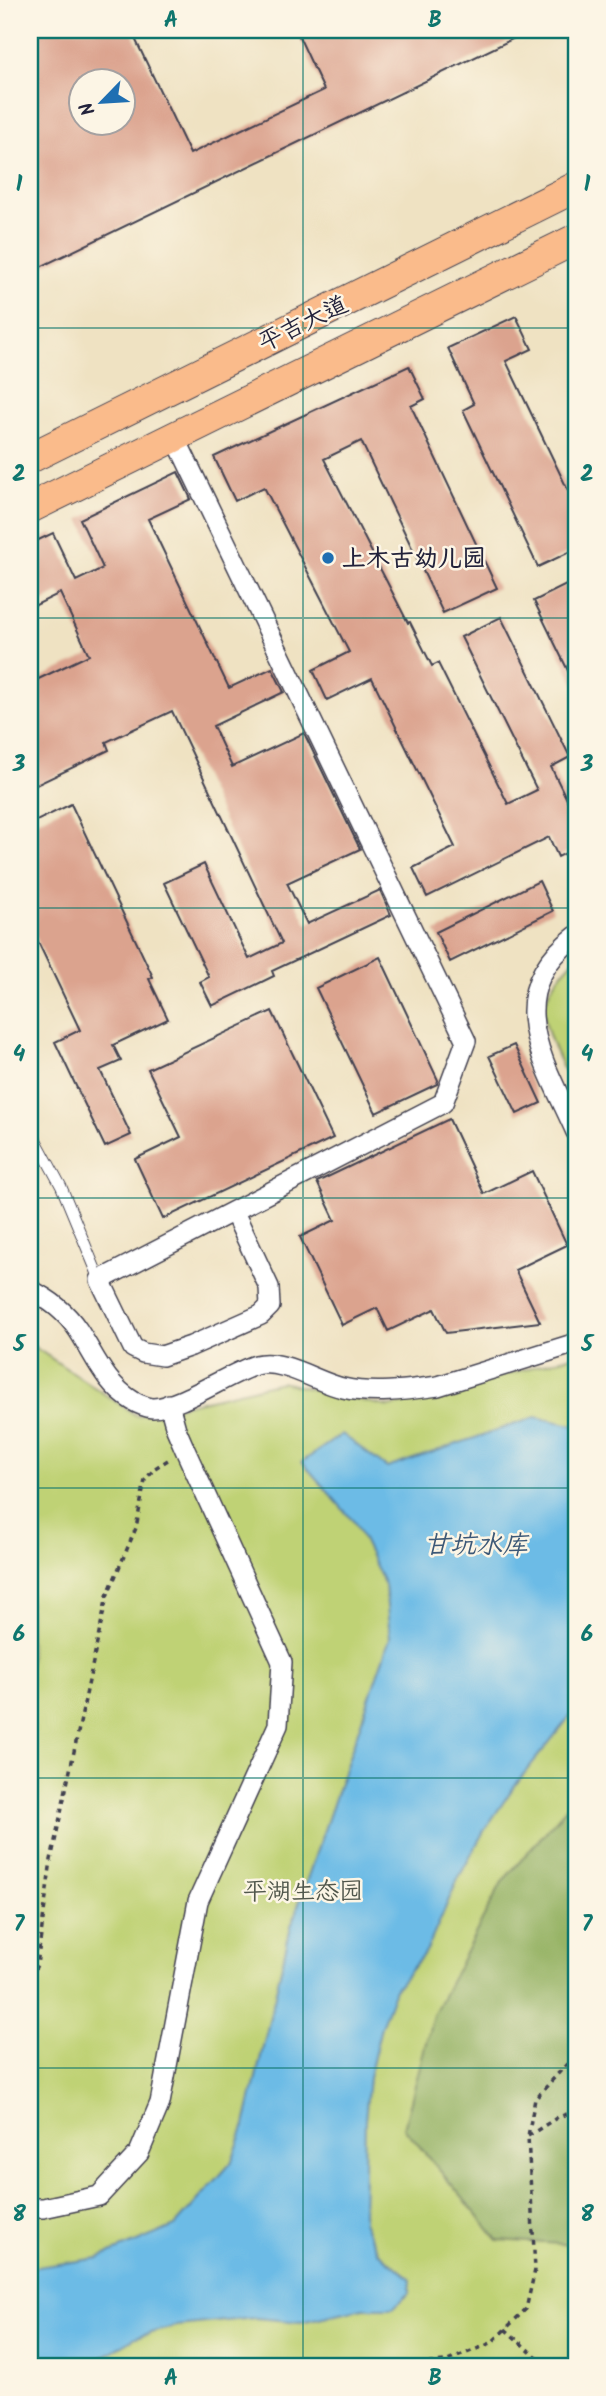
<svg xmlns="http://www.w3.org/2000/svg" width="606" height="2396" font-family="Kalam,'LXGW WenKai TC',sans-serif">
	<rect width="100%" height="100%" fill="#fcf5e5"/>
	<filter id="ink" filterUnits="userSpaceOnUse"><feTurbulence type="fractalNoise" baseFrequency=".0143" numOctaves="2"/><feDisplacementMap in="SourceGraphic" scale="14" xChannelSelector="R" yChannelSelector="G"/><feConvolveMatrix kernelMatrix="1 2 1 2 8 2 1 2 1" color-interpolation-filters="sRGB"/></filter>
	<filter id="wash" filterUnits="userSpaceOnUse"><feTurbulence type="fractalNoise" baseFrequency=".00686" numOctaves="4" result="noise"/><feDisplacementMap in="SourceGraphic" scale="28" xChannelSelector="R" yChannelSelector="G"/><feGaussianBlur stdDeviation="1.57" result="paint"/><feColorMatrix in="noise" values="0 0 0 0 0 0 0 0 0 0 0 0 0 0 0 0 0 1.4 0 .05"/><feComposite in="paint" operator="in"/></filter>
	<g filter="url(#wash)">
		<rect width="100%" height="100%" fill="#efe2c2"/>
		<path fill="#bfd275" stroke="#707a58" stroke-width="2" d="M576,958V1094C566,1074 538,1023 545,1002C551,984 563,971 576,958Z
			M30,1344L137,1416L281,1382L389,1407L576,1355V2366H30Z"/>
		<path fill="#97b466" stroke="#5c6b50" stroke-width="2" d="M576,1797V2245L498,2240L404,2128L433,2015L502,1882Z"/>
		<path fill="#6cbbe6" stroke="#476e90" stroke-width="2" d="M536,1417L576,1426V1709L515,1785L484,1831L457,1881L427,1950L395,1989L381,2027L369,2078L365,2121L363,2222L378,2252L411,2279L410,2293L393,2308H363L301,2322L255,2318L177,2326L136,2337L99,2359L30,2363V2268L99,2258L175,2226L231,2163L245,2125L291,1926L390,1638L385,1585L355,1523L302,1462L342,1434L387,1468Z"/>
		<g id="blocks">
			<path fill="#dba38e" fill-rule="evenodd" d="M30,30H131L190,154L324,90L296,30H531L30,272ZM80,80H122V122H80Z
				M516,316L532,349L506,361L576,507V549L538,567L463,410L474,404L448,348Z
				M409,366L425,399L411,406L497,588L443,613L361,441L324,459L408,623L410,622L432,666L438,663L508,804L537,790L461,637L501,617L570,757L551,767L576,818V848L558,857L549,837L427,897L413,868L455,847L372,678L327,700L313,670L349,652L264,487L235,501L214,457Z
				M178,472L191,499L148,519L229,688L272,668L284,692L213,726L232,767L304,733L360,849L287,883L307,924L380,890L391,915L272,971L274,976L212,1006L200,982L209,977L164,883L204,864L249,959L282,943L172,711L106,742L109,750L30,788V683L89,655L60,593L30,608V544L53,533L76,581L103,568L80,519Z
				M576,580V687L534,601Z
				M71,804L153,977L149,979L168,1019L113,1045L121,1061L100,1070L131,1135L105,1147L55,1042L80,1030L30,925V824Z
				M539,881L553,911L450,962L436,932Z
				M380,957L438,1080L437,1084L376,1113L316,988Z
				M272,1011L333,1138L163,1219L135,1159L181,1137L148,1069Z
				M514,1045L541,1103L517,1114L489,1056Z
				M449,1119L484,1194L532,1171L567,1245L515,1270L540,1322L446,1333L434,1309L388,1331L377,1308L342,1325L300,1237L335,1220L317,1182Z"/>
		</g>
	</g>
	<g filter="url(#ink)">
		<use href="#blocks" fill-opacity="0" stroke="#413f4f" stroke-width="2"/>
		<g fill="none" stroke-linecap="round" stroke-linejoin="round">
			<g stroke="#413f4f" stroke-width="12">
				<path id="lane" d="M30,1129L61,1186L100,1280"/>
			</g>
			<g stroke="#413f4f" stroke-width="22">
				<path id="street" d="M175,437L466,1041L443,1103L100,1280L133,1348L143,1353L162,1356L191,1346L261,1315L270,1306L269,1287L234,1212
					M576,936C497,995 545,1062 576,1132
					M30,1290C49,1299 66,1312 78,1330C95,1356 105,1384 133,1401C138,1404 148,1408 153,1408C179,1408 229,1373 256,1365C283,1358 318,1383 343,1388C374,1395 408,1390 438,1386L576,1343
					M30,2208H43L99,2196L139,2153L160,2103L198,1901L278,1725L282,1662L186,1452L176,1429L169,1404"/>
			</g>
			<g stroke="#413f4f" stroke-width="32">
				<path id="primary" d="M30,458L576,187
					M30,508L576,239"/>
			</g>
			<path stroke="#413f4f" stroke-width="3.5" stroke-dasharray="5 5" stroke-linecap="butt" d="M30,1979L37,1965L51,1860L107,1596L136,1528L145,1480L155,1468L168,1460
				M528,2136L558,2117L576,2111
				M505,2329L546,2366
				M389,2366L445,2362L491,2343L526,2309L535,2270L528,2136L535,2099L576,2054"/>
			<use href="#lane" stroke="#fff" stroke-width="10"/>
			<use href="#street" stroke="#fff" stroke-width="19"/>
			<use href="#primary" stroke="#fabb8b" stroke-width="30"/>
		</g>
	</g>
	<path fill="none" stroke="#0f766e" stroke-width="2" stroke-opacity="0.55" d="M303,30V2366M30,328H576M30,618H576M30,908H576M30,1198H576M30,1488H576M30,1778H576M30,2068H576"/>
	<circle fill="#1f6fb2" stroke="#fcf5e5" stroke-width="2.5" cx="328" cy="558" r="7"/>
	<g text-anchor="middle" stroke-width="5" stroke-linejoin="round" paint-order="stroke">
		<g font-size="24" fill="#22223b" stroke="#fcf5e5">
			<text transform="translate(303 323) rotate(-26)" y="8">平吉大道</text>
		</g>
		<g font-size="24" font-weight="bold" fill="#22223b" stroke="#fcf5e5" text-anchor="start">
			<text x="342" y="566">上木古幼儿园</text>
		</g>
		<g font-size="24" fill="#51574c" stroke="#fcf5e5">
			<text x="303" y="1899">平湖生态园</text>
		</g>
		<g font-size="26" font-style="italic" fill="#3c5877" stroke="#fcf5e5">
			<text x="476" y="1553">甘坑水库</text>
		</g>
	</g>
	<rect width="606" height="2396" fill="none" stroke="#fcf5e5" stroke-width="77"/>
	<g transform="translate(102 102) rotate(245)"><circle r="33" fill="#fcf5e5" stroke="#a5a1a1" stroke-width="2"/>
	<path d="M0-5L12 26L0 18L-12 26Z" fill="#1f6fb2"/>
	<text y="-10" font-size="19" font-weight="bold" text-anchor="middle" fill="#22223b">N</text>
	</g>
	<rect x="38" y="38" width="530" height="2320" fill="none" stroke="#0f766e" stroke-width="2.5"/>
	<g font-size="23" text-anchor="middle" font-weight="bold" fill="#0f766e">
		<text x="171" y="27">A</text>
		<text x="435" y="27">B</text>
		<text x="19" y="191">1</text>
		<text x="587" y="191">1</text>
		<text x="19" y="481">2</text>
		<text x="587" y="481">2</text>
		<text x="19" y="771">3</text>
		<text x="587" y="771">3</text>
		<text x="19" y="1061">4</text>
		<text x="587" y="1061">4</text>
		<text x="19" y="1351">5</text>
		<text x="587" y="1351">5</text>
		<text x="19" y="1641">6</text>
		<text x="587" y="1641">6</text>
		<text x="19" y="1931">7</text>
		<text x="587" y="1931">7</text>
		<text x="19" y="2221">8</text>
		<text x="587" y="2221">8</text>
		<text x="171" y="2385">A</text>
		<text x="435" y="2385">B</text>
	</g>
</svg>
